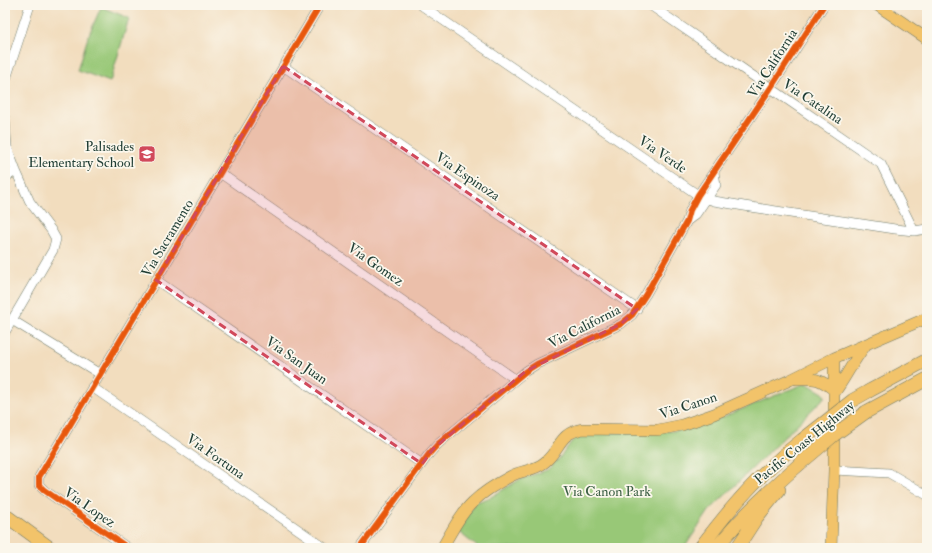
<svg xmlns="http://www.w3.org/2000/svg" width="932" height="553" font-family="'IM FELL Double Pica',serif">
	<rect width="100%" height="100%" fill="#fbf7ec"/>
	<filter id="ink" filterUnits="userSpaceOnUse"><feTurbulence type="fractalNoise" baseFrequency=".025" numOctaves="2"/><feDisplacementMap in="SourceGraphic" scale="8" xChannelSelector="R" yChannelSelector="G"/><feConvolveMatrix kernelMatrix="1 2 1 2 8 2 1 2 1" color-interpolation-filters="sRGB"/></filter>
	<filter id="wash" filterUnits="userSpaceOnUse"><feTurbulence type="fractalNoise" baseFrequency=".012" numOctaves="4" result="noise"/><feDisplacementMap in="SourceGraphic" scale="16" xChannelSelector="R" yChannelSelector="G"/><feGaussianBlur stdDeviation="0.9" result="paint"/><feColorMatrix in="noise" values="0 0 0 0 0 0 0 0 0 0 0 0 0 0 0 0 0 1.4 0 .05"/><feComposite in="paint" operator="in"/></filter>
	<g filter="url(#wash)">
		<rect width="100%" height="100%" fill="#f2ddbe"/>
		<path fill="#98c877" stroke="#5c8256" d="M101,7L129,18L110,82L78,70L88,37Z
			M806,383L823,393L825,397L709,511L684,548H479L456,530L474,503L491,497L519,480L547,470L558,460L572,441L580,435L593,433L673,431L703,425Z"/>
	</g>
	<g filter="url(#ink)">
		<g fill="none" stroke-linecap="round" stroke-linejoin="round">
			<g stroke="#697564" stroke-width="10">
				<path id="minor" d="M421,5L698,195L714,201L744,206L895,229L914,231L927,229
					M650,5L881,164L914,231
					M283,66L637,309
					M5,82L30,5
					M5,119L7,147L16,171L30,202L51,230L56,239L53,250L5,332
					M220,173L515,379
					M5,177L16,171
					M687,221L696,214L716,185L714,172
					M156,280L422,464
					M12,320L100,374
					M92,387L325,548
					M834,470L889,473L927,495
					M128,548L44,490L39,485V477L320,5
					M360,548L429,454L438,444L526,371L537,364L621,324L632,315L646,294L687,221L690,210L698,195L770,89L824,5"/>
			</g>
			<g stroke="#697564" stroke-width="12">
				<path id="major" d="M877,5L927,39
					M796,379C815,378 820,378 835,391
					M835,392C846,377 853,361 865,346
					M442,548C451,533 460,514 473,502C484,491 498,483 511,476C522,470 535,471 545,462C561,449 558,433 583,429L658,430L682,425L714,414L790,380L834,358L927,318
					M831,548L834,470V358"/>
			</g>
			<g stroke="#697564" stroke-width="14">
				<path id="highway" d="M869,391L927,360
					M866,412L927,379
					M5,515L50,548
					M700,548C731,507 762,471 802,440
					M716,548C744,514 769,490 802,462
					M737,548L757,517L779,490"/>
			</g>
			<use href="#minor" stroke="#fff" stroke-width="9"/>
			<use href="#major" stroke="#f2c36a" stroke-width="11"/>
			<use href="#highway" stroke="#f2c36a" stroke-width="13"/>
			<g stroke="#697564" stroke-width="14" stroke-linecap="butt">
				<path id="highway-bridge" d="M802,440L853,400L869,391
					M802,462L834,435L866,412"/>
			</g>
			<use href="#highway-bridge" stroke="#f2c36a" stroke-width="13"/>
			<g stroke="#fbf7ec" stroke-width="8">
				<path id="cycleway" d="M128,548L44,490L39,485V477L320,5
					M360,548L429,454L438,444L526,371L537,364L621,324L632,315L646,294L687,221L690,210L698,195L770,89L824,5"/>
			</g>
			<use href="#cycleway" stroke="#e8590c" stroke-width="6"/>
		</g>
	</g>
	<path fill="#d1495b" fill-opacity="0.2" stroke="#d1495b" stroke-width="3" stroke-dasharray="8 5" stroke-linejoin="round" d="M283,66L637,309L621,324L526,371L433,449L422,464L156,280Z"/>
	<defs>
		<g id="school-square" transform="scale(0.9)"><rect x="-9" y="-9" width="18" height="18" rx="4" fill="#d1495b" stroke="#fbf7ec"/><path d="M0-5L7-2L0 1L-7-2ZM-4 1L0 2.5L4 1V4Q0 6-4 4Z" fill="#fff"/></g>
	</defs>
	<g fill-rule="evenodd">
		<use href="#school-square" x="147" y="154"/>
	</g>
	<g text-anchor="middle" stroke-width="3.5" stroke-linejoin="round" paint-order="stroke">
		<g font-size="14" fill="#1f3d34" stroke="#fbf7ec">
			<text transform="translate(772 63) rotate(-57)" y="5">Via California</text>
			<text transform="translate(813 101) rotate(34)" y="5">Via Catalina</text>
			<text transform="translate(663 154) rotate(34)" y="5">Via Verde</text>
			<text transform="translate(468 176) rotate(34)" y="5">Via Espinoza</text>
			<text transform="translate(167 238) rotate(-59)" y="5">Via Sacramento</text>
			<text transform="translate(376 264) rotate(35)" y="5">Via Gomez</text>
			<text transform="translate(584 326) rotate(-27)" y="5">Via California</text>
			<text transform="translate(297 360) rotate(35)" y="5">Via San Juan</text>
			<text transform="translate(688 405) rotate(-18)" y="5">Via Canon</text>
			<text transform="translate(804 442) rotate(-39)" y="5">Pacific Coast Highway</text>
			<text transform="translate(216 456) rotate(35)" y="5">Via Fortuna</text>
			<text transform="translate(90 507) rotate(35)" y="5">Via Lopez</text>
		</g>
		<g font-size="14" fill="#1f3d34" stroke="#fbf7ec" text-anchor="end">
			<text x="134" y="151">Palisades<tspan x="134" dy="16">Elementary School</tspan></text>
		</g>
		<g font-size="14" fill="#3d6045" stroke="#fbf7ec">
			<text x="607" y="496">Via Canon Park</text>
		</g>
	</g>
	<rect width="932" height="553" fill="none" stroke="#fbf7ec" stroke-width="20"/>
</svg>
